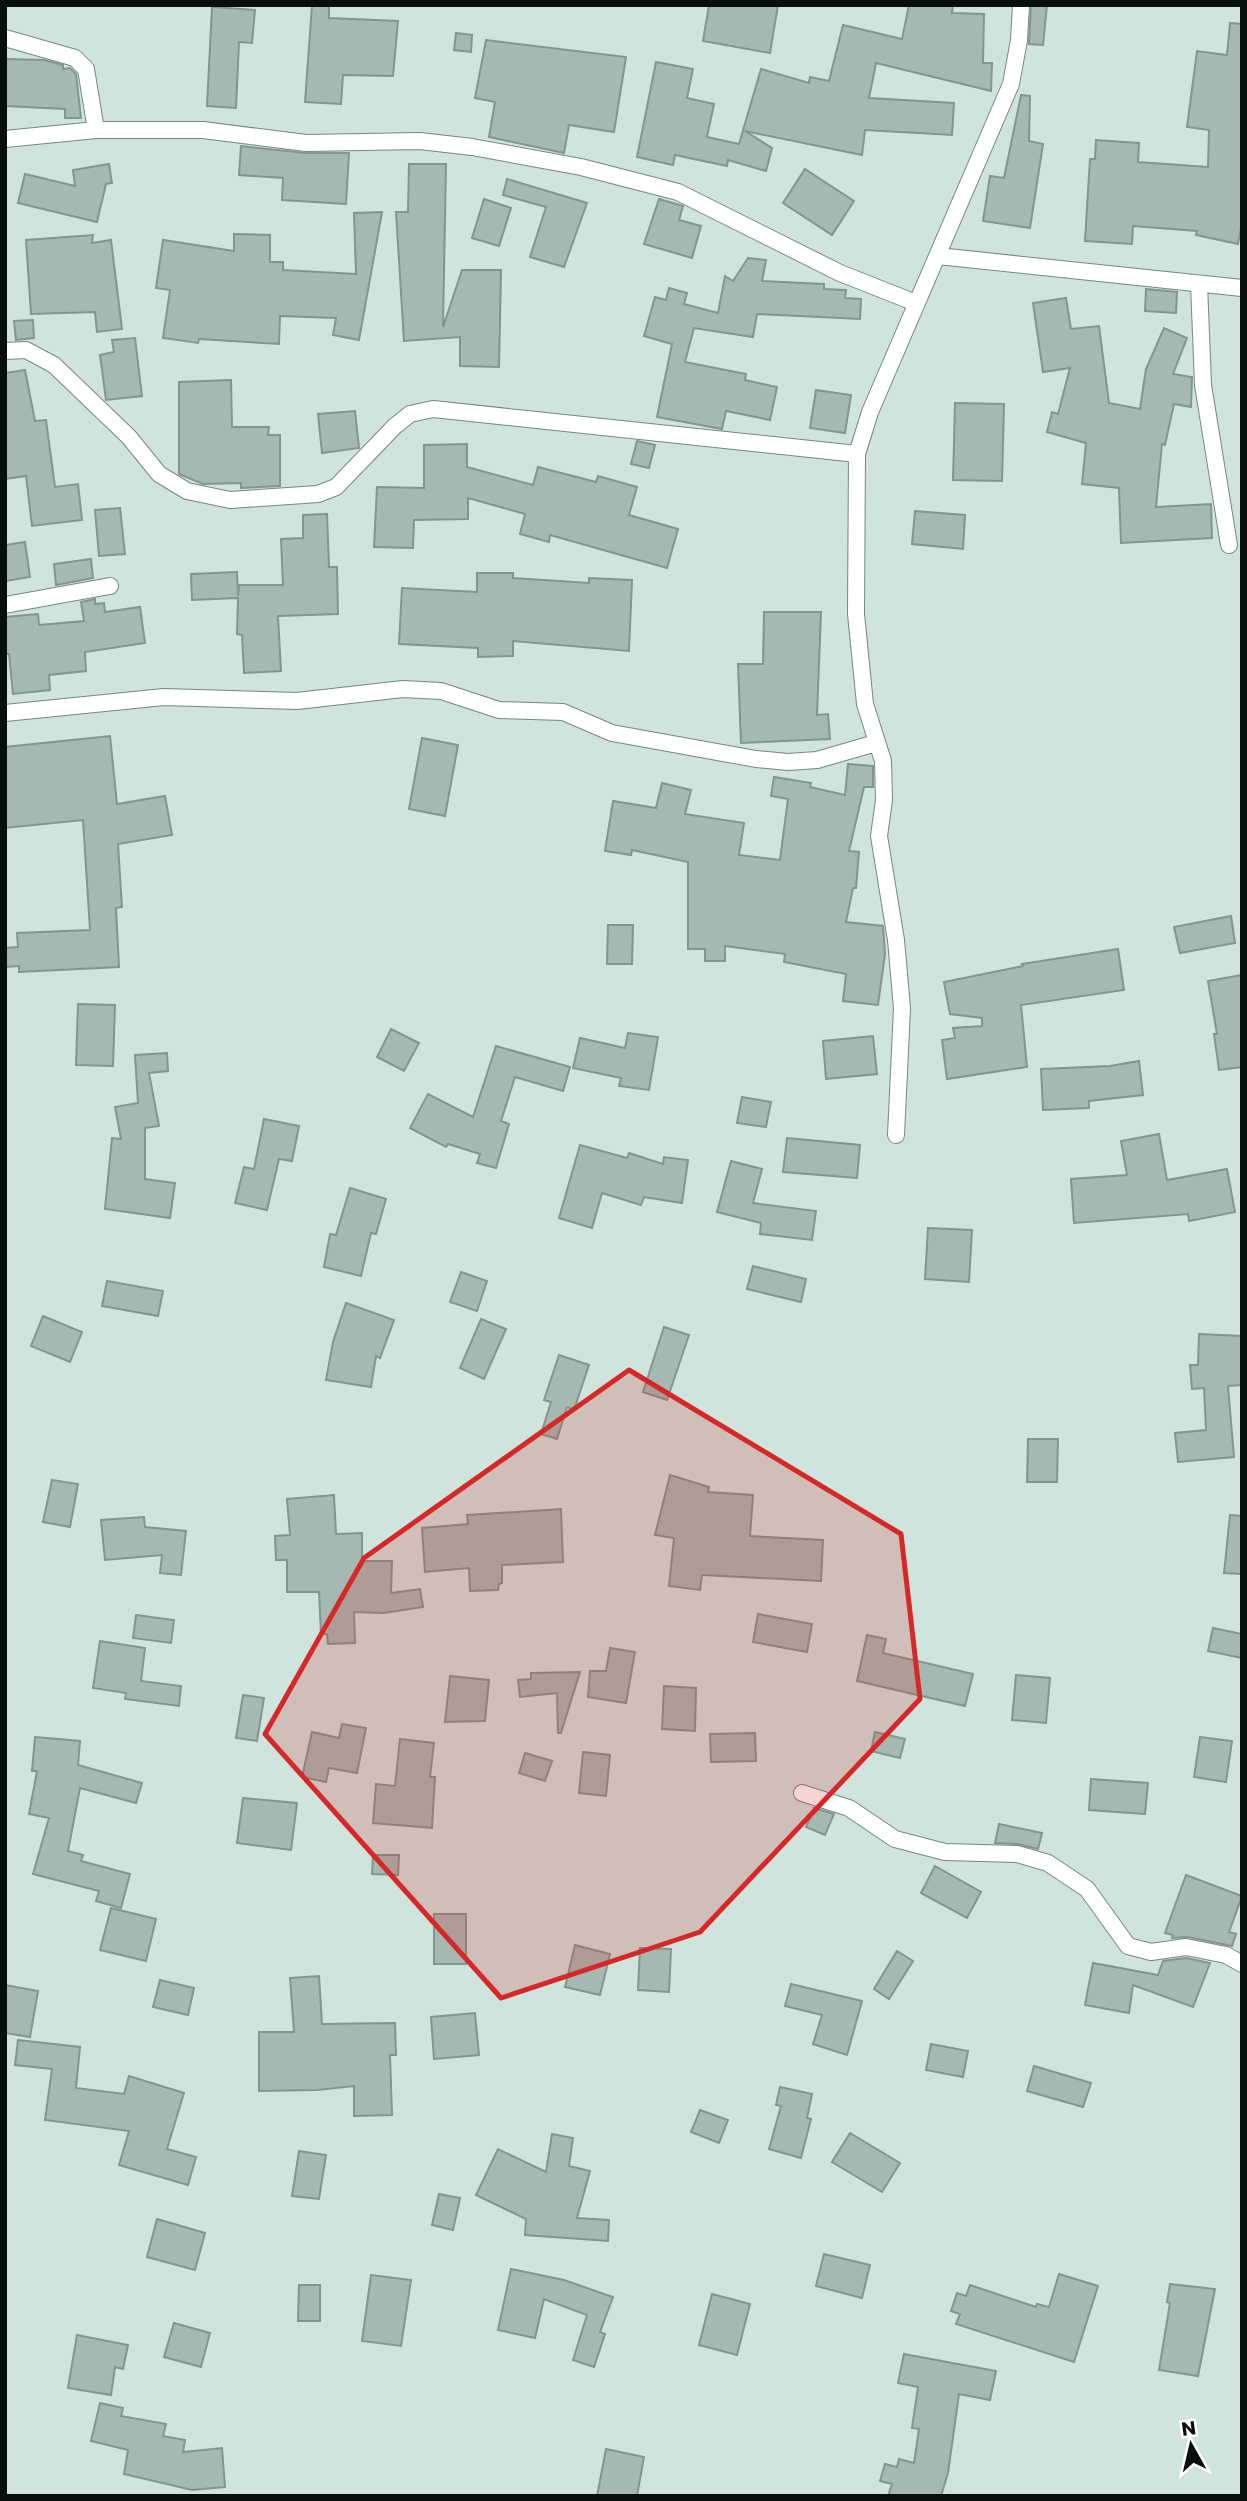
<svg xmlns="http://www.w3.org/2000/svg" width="1247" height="2501" font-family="Poppins,sans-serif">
	<rect width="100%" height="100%" fill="#cfe4dd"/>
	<path fill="#a5b9b2" stroke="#82968f" stroke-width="2" d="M312,5H329V18L398,21L393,76L343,75L341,104L305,102Z
		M709,5H778L770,53L703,41Z
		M909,5H953L952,13L984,14L983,63H992L991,91L876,63L869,98L954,103L952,135L865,130L862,155L745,131L772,148L766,171L728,160L727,166L675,155L673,165L637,157L656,62L693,69L687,98L714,104L707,137L739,144L761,69L809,83L810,77L829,81L843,25L902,39Z
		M1031,5H1047L1043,45L1029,44Z
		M212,7L255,10L252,43L239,42L236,108L207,106Z
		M1230,23L1242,24V223L1238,244L1196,235L1197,231L1133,226L1132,244L1085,241L1090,159H1095L1096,140L1139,143L1138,162L1208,167L1209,130L1187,127L1197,51L1227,55Z
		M456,33L472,35L471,52L454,50Z
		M486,40L626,57L614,132L569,125L564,153L489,137L495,102L475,98Z
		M5,59L44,60L63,65V69L70,68L76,74L81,118H65V109L5,106Z
		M1021,95L1030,96L1029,141L1043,144L1030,228L983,221L990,176L1004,178Z
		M241,146L305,153H349L346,204L282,200L283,178L239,175Z
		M109,164L112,183L106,184L97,222L18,203L25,174L75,186L73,170Z
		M409,164H446L443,327L462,270H501L499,367L460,366V337L404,341L396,212H408Z
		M805,169L854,201L832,235L783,203Z
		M507,179L587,203L564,267L530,257L546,207L503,195Z
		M484,199L511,208L499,246L472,238Z
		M659,199L683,206L679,220L701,226L692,258L644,244Z
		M382,212L359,340L333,335L336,318L280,316L279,344L199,339L198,343L163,338L170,290L156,288L163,240L234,251V234L270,235V262H283V270L356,274L354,213Z
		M93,235L92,243L111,240L122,329L97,332L95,312L31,314L26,240Z
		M748,258L766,260L762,281L824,284V289L846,290L845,298L861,299L860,319L757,314L753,337L694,328L685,362L746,374L745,380L777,387L770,420L726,411L722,429L657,417L672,344L644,336L655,297L666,300L669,288L687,293L684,304L718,313L725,276L733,281Z
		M1146,289L1177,292L1176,313L1145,311Z
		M1066,298L1071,329L1099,326L1109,403L1140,409L1146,369L1164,328L1187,338L1173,374L1192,377L1191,407L1174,404L1165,445L1162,444L1156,507L1211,504L1212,538L1121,543L1119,488L1082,484L1086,443L1047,432L1052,412L1058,414L1070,368L1043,372L1033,303Z
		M33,320L34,338L16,340L14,321Z
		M135,338L142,396L106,400L100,355L114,352L112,340Z
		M25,370L35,421L46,420L55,487L78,484L82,520L32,526L26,476L5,479V373Z
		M231,380L232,427H269L268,435H280V486L241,488V483L203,484L179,474V382Z
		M816,390L851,395L845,433L810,428Z
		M955,403L1004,404L1002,481L953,480Z
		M355,411L359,448L322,453L318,414Z
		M637,441L655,445L649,468L631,464Z
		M467,444V467L533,485L538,467L596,482L598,476L637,487L629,515L678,529L667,568L550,535L549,542L520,534L525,514L468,498V519L414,520L413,548L374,547L377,487L424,488V445Z
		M120,508L125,554L99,556L95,510Z
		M915,511L965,515L963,549L912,544Z
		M327,514L329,567H337L338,614L278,616L281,671L244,673L242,635L237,634L238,598L192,600L191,574L237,572L238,596L239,585H283L281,539L303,538V515Z
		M25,542L30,577L5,581V545Z
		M91,559L93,578L56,585L54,564Z
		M477,573H513V578L589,583V578L632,580L629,651L513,641V656L478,657V648L399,644L402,588L477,592Z
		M95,599V604L104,603L105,612L140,607L145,643L85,652L86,671L49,675L50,690L13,694L9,654H5V617L38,614L39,625L84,621L81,602Z
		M764,612H821L817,715L828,714L830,739L741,743L738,664H763Z
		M110,736L117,804L165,796L172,835L118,844L122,907L116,908L119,967L19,972V966L5,967V948L18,947L17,933L90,930L83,820L5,828V747Z
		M422,738L458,745L445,816L409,809Z
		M848,764L873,766V787H864L849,851L859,852L856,888H853L846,922L883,926L885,954L878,1005L843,1001L846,974L784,962L785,954L725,946V961H705V949H688V862L632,850L631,855L605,851L613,801L656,808L662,783L691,790L685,814L744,823L739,855L780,860L788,799L771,796L774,777L811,783L810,787L845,795Z
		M1231,916L1235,943L1180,953L1174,927Z
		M608,925H633L632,964H607Z
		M1118,949L1124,990L1021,1005L1027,1067L947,1079L942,1040L955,1038L953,1028L982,1026V1018L950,1014L944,982L1023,966L1022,964Z
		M1242,975V1067L1219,1070L1214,1034H1217L1208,981Z
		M78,1004L115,1005L113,1066L76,1065Z
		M391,1029L419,1043L404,1071L377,1057Z
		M628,1033L658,1037L649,1090L619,1086L621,1078L573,1068L580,1038L625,1048Z
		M873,1036L877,1074L826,1079L823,1041Z
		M496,1046L570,1067L563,1091L515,1077L501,1121L509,1124L496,1168L477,1163L480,1154L448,1144L446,1147L410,1128L428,1094L473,1117Z
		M167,1053L168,1071L149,1073L159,1126L145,1128V1179L175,1183L170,1218L105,1209L112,1138L121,1139L115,1107L138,1103L135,1055Z
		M1139,1061L1143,1095L1089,1101V1108L1043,1110L1041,1069L1110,1066Z
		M742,1097L771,1102L766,1127L737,1123Z
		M264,1119L299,1126L292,1161L279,1159L267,1210L235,1203L244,1167L254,1169Z
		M1159,1134L1167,1180L1227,1169L1235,1212L1189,1221L1188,1214L1074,1223L1071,1179L1127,1175L1121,1141Z
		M787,1138L860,1145L857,1178L783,1172Z
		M580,1145L627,1158L629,1153L663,1164L664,1157L688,1160L682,1203L644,1197L641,1205L602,1193L592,1228L559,1218Z
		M731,1161L762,1169L753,1203L816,1211L812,1240L760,1234L761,1223L717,1212Z
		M350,1188L386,1199L376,1234L371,1233L361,1276L324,1267L330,1234L336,1235Z
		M928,1228L972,1230L969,1282L925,1279Z
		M753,1266L806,1279L801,1302L747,1289Z
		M461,1272L487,1281L477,1311L450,1302Z
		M107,1281L163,1291L158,1316L102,1306Z
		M346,1303L394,1320L380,1358L376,1356L371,1387L326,1380L333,1342Z
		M43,1316L82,1332L70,1362L31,1346Z
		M481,1319L506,1329L484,1379L460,1368Z
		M664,1327L689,1335L667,1400L643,1392Z
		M1199,1334L1242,1336V1385L1228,1386L1234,1457L1178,1462L1175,1433L1206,1430L1204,1388L1192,1389L1190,1365H1198Z
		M559,1355L589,1365L574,1410L567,1407L557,1439L541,1434L551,1402L544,1400Z
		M1028,1439H1058L1057,1482H1027Z
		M670,1475L709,1487L708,1492L753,1495L750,1536L823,1540L821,1581L702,1575L700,1590L669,1586L674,1538L655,1535Z
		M52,1480L78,1484L70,1527L43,1522Z
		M334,1495L336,1534L362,1533V1561H392L391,1593L420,1589L423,1607L384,1613L354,1612L355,1643L328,1644L327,1634H321L319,1592H287V1560H276L275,1536L290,1535L287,1499Z
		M561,1509L563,1562L502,1565V1583L499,1584L498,1590L470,1591L469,1568L425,1572L422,1528L468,1524L467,1515Z
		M1230,1515L1242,1516V1574L1224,1573Z
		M144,1517L145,1527L186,1531L181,1575L160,1573L162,1555L105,1560L101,1520Z
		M758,1614L812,1624L807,1652L753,1642Z
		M136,1615L174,1620L171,1643L133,1638Z
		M1213,1628L1242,1634V1658L1208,1651Z
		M867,1635L886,1639L883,1653L973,1674L965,1706L857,1681Z
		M100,1641L145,1648L141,1681L181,1686L179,1706L125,1699L126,1693L93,1688Z
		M610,1648L635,1652L626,1703L588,1697L590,1671H606Z
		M580,1672L561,1733H558L557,1693L520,1697L518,1680L531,1679V1673Z
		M1016,1675L1050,1678L1046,1723L1012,1720Z
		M450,1676L489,1680L485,1721L445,1722Z
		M664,1686L696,1688L695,1731L662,1729Z
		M243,1695L264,1698L257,1741L236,1738Z
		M342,1724L366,1728L357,1773L329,1768L326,1782L302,1777L312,1732L339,1738Z
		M875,1732L905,1739L900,1758L871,1751Z
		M755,1733L756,1761L711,1762L710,1734Z
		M35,1737L80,1741L78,1765L142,1783L136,1803L80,1788L68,1851L83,1855L81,1861L130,1874L121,1908L96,1901L99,1891L33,1874L49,1818L29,1814L37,1771H32Z
		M1200,1737L1232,1741L1226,1782L1194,1777Z
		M400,1739L434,1743L430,1777H435L432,1828L373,1823L376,1784L395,1786Z
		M583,1752L610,1755L606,1796L579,1793Z
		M525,1753L552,1761L545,1781L519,1773Z
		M1091,1779L1148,1783L1145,1814L1089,1810Z
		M243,1798L297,1803L291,1850L237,1843Z
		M814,1808L834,1814L825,1835L806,1827Z
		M999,1824L1042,1833L1038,1849L1018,1844L995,1843Z
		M373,1855H399L398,1875L372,1874Z
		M935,1866L981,1892L967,1918L921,1893Z
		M1186,1875L1242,1896L1229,1932L1236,1934L1232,1946L1188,1937L1172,1938L1173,1935L1165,1933Z
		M111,1908L156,1919L146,1961L100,1950Z
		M434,1914H466V1964H434Z
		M575,1945L610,1954L600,1995L565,1987Z
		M640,1948L671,1949L669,1992L638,1990Z
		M897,1951L913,1961L889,1999L874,1989Z
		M1186,1958L1210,1963L1193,2007L1133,1985L1129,2013L1085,2005L1093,1963L1158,1975L1163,1961Z
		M319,1976L322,2024L395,2023L396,2055H390L392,2115L354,2116V2086L317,2090L259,2091V2032H294L290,1978Z
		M160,1980L194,1988L188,2015L153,2007Z
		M791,1984L862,2001L847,2055L813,2044L822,2015L785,2006Z
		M5,1985L38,1991L30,2037L5,2033Z
		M475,2013L479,2055L434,2059L431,2017Z
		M18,2040L80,2047L76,2088L124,2094L129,2076L184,2093L167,2149L196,2157L188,2185L119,2165L129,2131L45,2120L52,2069L15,2065Z
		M931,2044L968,2051L963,2077L926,2070Z
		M1034,2066L1091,2083L1083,2107L1027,2091Z
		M780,2087L812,2094L807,2118L811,2119L801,2158L769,2149L781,2106L776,2105Z
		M700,2110L728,2120L719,2143L691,2132Z
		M850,2133L900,2163L882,2192L832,2162Z
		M552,2134L573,2138L569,2166L590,2171L577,2218L609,2220L608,2241L525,2235L526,2219L476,2195L498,2149L546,2172Z
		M299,2151L326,2155L319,2199L292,2196Z
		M439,2194L460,2198L453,2230L432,2225Z
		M157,2219L205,2233L195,2270L147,2257Z
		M824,2254L870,2265L862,2298L816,2286Z
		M511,2269L564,2280L613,2297L600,2332L605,2334L594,2367L573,2360L587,2315L544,2299L535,2338L498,2330Z
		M1059,2274L1098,2286L1074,2362L956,2324L960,2314L951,2311L957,2293L966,2296L970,2285L1036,2307L1037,2304L1049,2307Z
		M371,2275L411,2280L401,2346L362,2341Z
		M1170,2284L1215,2289L1198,2376L1159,2370L1170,2303L1167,2302Z
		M299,2285H320V2321H298Z
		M712,2294L750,2304L737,2355L699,2345Z
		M174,2323L210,2333L201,2367L164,2357Z
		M77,2335L128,2345L123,2369L115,2367L111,2395L68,2388Z
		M904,2354L996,2371L990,2400L959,2394L948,2473L941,2496H888L892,2484L880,2481L885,2464L897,2467L899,2459L914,2463L919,2429L912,2428L918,2387L898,2383Z
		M100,2403L123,2408L121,2416L166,2424L163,2436L185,2440L183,2452L222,2448L225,2487L192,2490L124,2474L128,2450L91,2441Z
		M606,2449L644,2457L637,2496H597Z"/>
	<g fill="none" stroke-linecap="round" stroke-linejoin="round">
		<g stroke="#748881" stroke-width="18">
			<path id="minor" d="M5,38L75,58L86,69L96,130
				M5,139L96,130H203L306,143L420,141L472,147L581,167L678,192L840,273L916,303
				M938,256L1242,288
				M1199,284L1203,385L1229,545
				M5,351L26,350L54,365L129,437L159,474L187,491L230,500L318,494L336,487L395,426L410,414L433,409L857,454
				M5,605L110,586
				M5,713L164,697L297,701L403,689L441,691L499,710L563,712L612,733L756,759L788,762L817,760L876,743
				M896,1135L902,1008L896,940L879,836L884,800L883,761L865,704L856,614L857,454L870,412L1011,84L1019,40L1021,5
				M802,1793L849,1808L895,1839L945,1852L1017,1854L1048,1863L1087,1889L1128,1946L1151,1952L1186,1947L1226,1955L1242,1964"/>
		</g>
		<use href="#minor" stroke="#fff" stroke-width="16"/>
	</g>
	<path fill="#d62828" fill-opacity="0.2" stroke="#d62828" stroke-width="5" stroke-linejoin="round" d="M629,1370L901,1534L920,1699L700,1932L501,1998L265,1734L364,1558Z"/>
	<rect width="1247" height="2501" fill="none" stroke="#070e0c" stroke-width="14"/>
	<g transform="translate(1191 2445) rotate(352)" stroke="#ffffff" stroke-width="5" paint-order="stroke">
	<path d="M0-5L12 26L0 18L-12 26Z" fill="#070e0c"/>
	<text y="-10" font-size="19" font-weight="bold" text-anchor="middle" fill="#070e0c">N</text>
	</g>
</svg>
